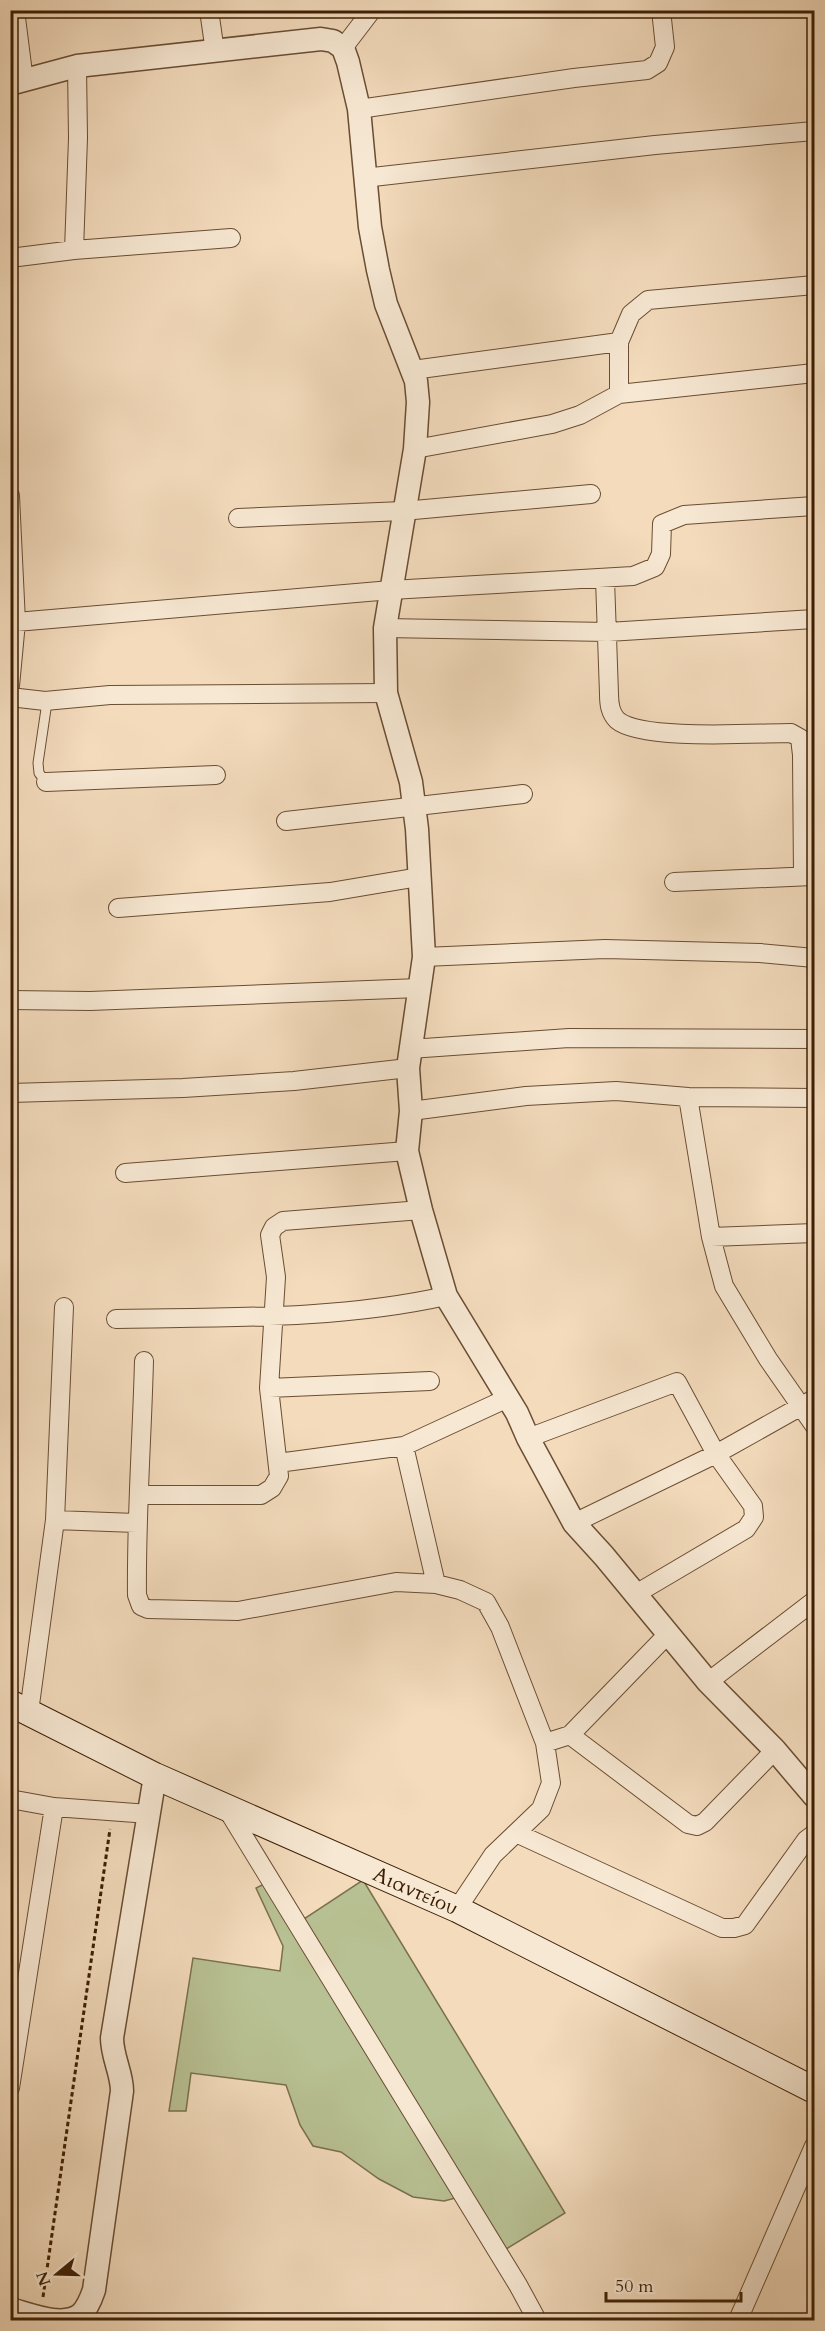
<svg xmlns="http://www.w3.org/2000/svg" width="825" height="2331" font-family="Cardo,serif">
	<rect width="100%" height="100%" fill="#f3dbbc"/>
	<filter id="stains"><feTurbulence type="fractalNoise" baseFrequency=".00333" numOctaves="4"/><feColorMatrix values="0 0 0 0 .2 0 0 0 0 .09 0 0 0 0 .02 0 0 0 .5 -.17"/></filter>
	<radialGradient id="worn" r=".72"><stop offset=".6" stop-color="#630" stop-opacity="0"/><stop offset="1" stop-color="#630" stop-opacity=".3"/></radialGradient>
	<path fill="#b8c193" stroke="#7a704c" stroke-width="1.5" d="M363,1880L565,2213L503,2251L471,2194L444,2201L413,2197L379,2179L341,2152L313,2146L300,2125L286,2085L191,2073L186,2111H169L193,1958L280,1971L283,1946L256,1888L268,1882L295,1925Z"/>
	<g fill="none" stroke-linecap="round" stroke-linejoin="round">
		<g stroke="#6a4d32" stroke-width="11">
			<path id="service" d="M45,701L46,709L38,763L39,773L46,782"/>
		</g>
		<g stroke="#6a4d32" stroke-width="20">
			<path id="minor" d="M15,10L24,81
				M209,10L215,52
				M343,48L372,10
				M359,109L574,78L647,70L658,63L665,47L661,10
				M364,178L655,145L814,131
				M74,250L231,238
				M10,258L74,250L78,138L77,66
				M619,342V394
				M413,370L619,342L631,314L648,300L814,285
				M415,449L552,424L580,415L619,394L814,373
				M10,496L16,622L10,621
				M238,518L403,511L591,494
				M605,579L609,694C609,704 610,713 617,720C641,741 756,733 791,733L800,738L802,755L803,876
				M385,628L608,632L814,619
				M10,686L16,622L391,590L633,576L655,567L661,554L662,524L684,515L814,506
				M10,697L45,701L110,695L386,693
				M46,782L216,775
				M286,821L523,794
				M674,882L813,876
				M118,908L330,892L419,877
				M424,957L605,949L760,953L814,958
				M10,1000L90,1001L419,988
				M410,1049L569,1038L814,1039
				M10,1093L183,1088L294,1081L408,1068
				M688,1097L814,1098
				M411,1111L526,1096L616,1091L688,1097L711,1237L724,1286L768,1359L814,1425
				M125,1173L407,1151
				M711,1237L814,1233
				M116,1319C226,1317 338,1320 446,1296
				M144,1361C142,1439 136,1517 137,1595L141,1606L148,1609L238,1611L396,1582L436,1584L460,1590L486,1602L500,1627L545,1743L551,1783L541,1809L493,1855L457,1909
				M269,1388L430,1381
				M528,1438L677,1382L716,1454L753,1506L754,1517L746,1529L634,1595
				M404,1446L436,1584
				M278,1463L404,1446L508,1398
				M140,1495H261L272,1488L279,1476L269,1388L276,1277L270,1235L274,1227L283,1221L421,1210
				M55,1520L136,1523
				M574,1523L716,1454L814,1399
				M708,1682L814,1601
				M29,1712L55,1520L64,1307
				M570,1735L667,1635
				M545,1743L570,1735L688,1824L697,1826L705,1822L775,1750
				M10,1799L54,1807L149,1814
				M227,1809L518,2285L537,2320
				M516,1833L722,1928H734L745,1925L806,1840L814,1834
				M10,2088L54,1807
				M738,2320L814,2146"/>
		</g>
		<g stroke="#6a4d32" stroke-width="25">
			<path id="tertiary" d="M10,84L77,66L321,39L333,41L343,48L348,62L359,109L370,227L378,270L386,304L416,381L418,402L415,449L385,628L386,693L411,782L417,829L424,957L408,1068L411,1111L407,1151L421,1210L446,1296L517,1413L528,1438L574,1523L604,1556L708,1682L775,1750L814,1796
				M10,2309C29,2314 62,2328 80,2315C87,2309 91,2299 94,2290L122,2091C122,2073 112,2057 112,2038L155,1776"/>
		</g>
		<g stroke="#3c1e04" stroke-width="28">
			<g id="secondary">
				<path id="s1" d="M10,1703L155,1776L457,1909L814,2090"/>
			</g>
		</g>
		<path stroke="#3c1e04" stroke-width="3" stroke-dasharray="4.5 3" stroke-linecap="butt" d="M43,2297L110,1829"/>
		<use href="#service" stroke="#f7e8d3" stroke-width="9"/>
		<use href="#minor" stroke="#f7e8d3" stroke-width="18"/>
		<use href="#tertiary" stroke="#f7e8d3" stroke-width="22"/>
		<use href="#secondary" stroke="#f7e8d3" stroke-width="26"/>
	</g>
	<g text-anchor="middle" stroke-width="6" stroke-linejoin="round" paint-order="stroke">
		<g font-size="21" fill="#3c1e04" stroke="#f7e8d3">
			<text dy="7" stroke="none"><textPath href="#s1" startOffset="447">Αιαντείου</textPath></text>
		</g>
	</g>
	<rect width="825" height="2331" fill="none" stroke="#f3dbbc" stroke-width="36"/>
	<rect x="12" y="12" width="801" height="2307" fill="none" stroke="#3c1e04" stroke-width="3"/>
	<rect x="18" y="18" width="789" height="2295" fill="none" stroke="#3c1e04" stroke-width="1.5"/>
	<g transform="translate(57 2274) rotate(251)" stroke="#f7e8d3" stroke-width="4.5" paint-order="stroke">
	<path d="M0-4.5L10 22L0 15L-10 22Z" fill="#3c1e04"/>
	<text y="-9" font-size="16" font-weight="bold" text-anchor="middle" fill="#3c1e04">N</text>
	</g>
	<path d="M606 2292v9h135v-9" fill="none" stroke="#3c1e04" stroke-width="3"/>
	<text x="615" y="2292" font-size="18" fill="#3c1e04" stroke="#f7e8d3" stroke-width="4.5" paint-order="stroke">50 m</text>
	<rect width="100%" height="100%" filter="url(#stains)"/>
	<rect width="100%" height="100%" fill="url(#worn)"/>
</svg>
